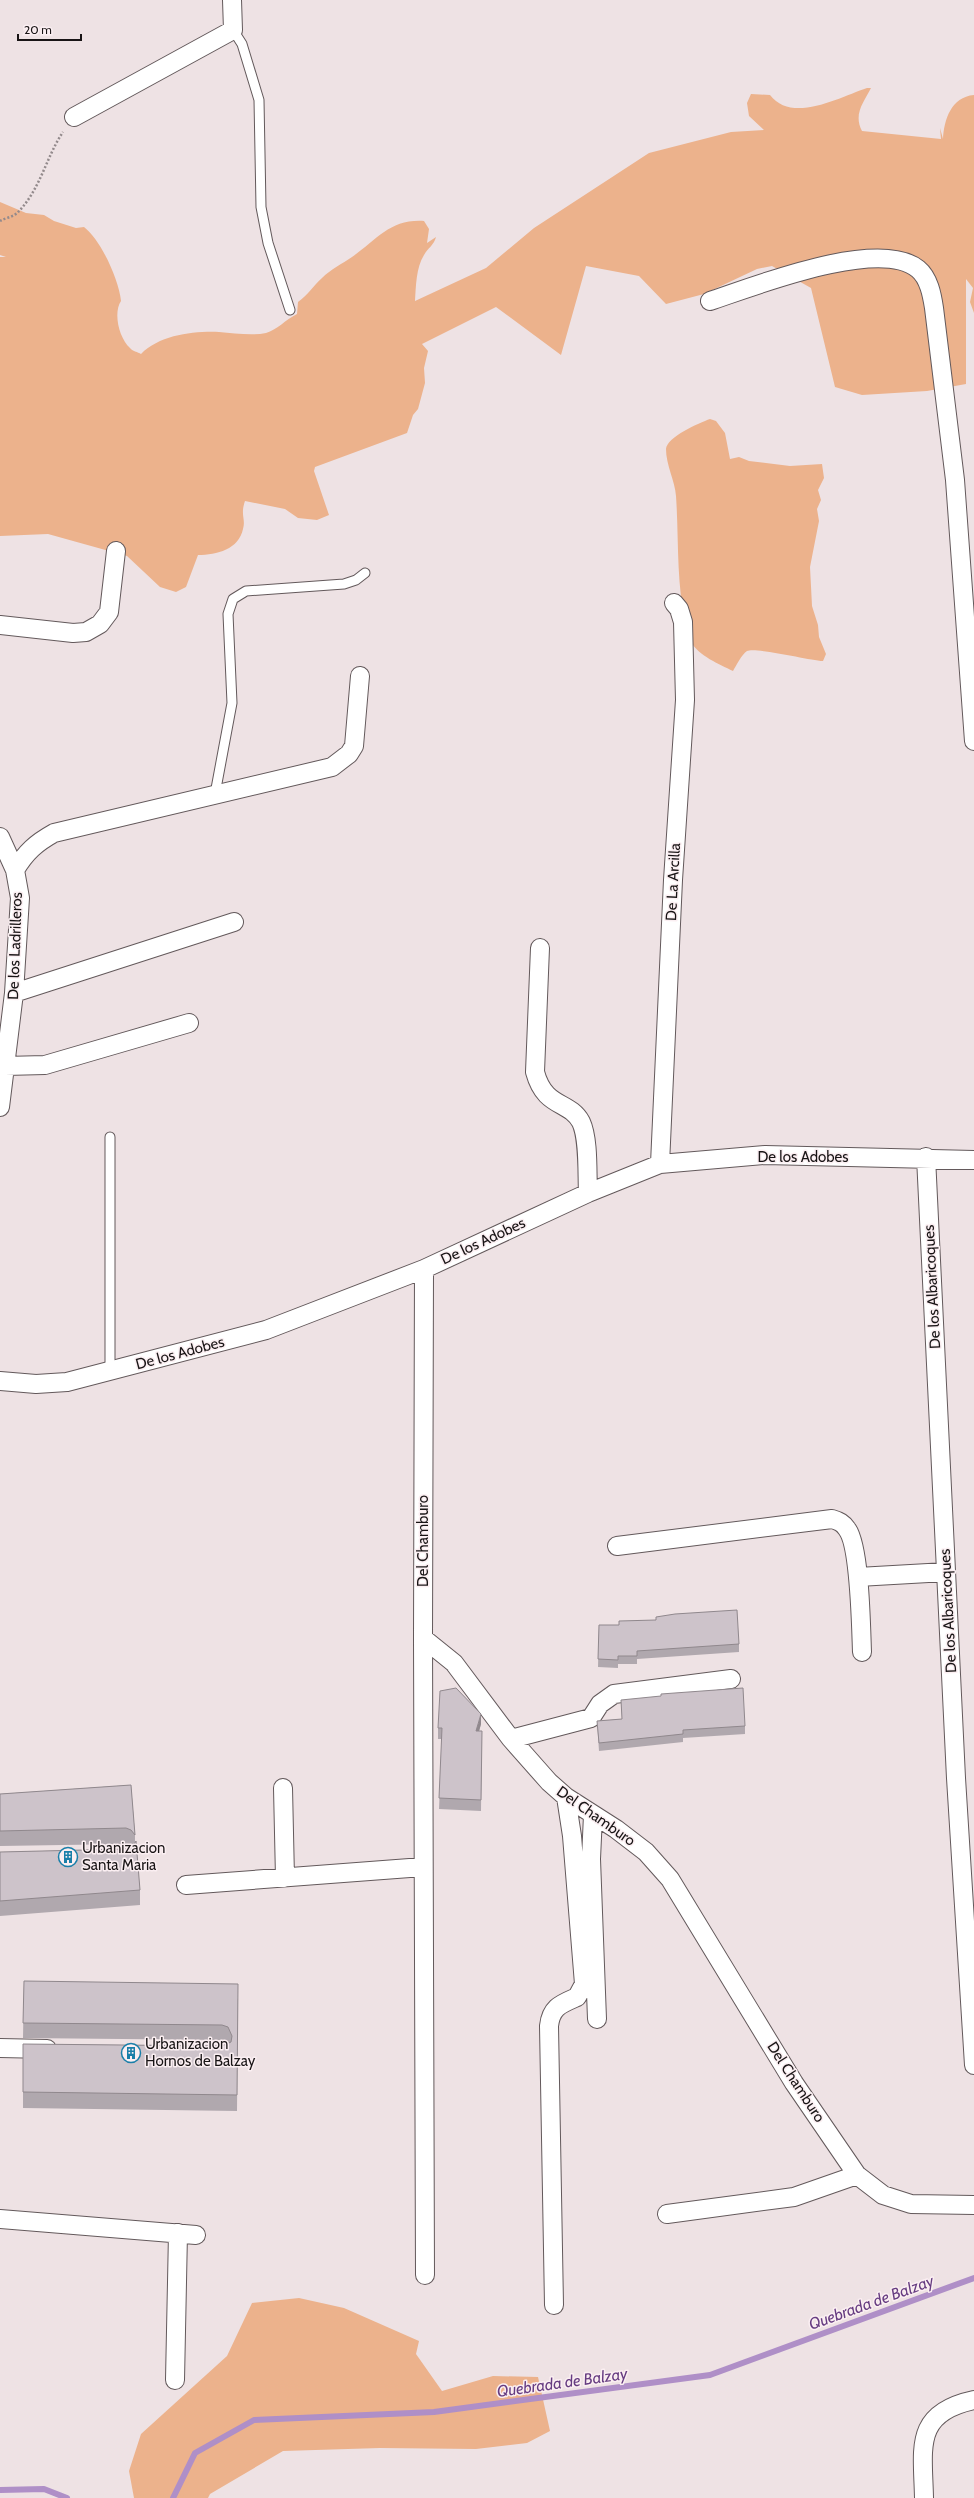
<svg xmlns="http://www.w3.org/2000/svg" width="974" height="2498" font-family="Cabin,sans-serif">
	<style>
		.green { fill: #ecb28c }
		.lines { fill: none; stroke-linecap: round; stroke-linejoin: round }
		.stream { stroke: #af8fc7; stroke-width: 6 }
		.service-casing { stroke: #63595b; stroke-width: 11 }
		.minor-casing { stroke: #63595b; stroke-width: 20 }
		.path { stroke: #938a8c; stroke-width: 2.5; stroke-dasharray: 2 2; stroke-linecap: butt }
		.service { stroke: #fff; stroke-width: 9 }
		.minor { stroke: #fff; stroke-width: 18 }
		.wall { fill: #b0a8ae }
		.shaded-wall { fill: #90888d }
		.building { fill: #cdc3ca; stroke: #90888d }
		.labels { text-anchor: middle; stroke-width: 3; stroke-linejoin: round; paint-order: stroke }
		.street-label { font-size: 15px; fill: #181415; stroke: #fbeff2 }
		.poi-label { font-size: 15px; fill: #181415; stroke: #fbeff2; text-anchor: start }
		.water-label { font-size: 16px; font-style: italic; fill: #663c81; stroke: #fbeff2 }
	</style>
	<rect width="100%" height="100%" fill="#eee2e4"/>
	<!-- green -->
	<path class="green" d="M867,88H871C864,102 853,114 862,131L941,139L940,128L943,139C944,120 951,97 974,95V313L970,302L973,288L966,279V384L927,391L862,395L835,387L811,288L772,266L757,269L704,294L666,304L639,276L586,266L561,355L496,307L422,344L428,351L424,368L425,383L418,409L413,415L407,433L315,467L314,471L329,515L317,520L298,518L285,509L245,501C240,515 246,519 243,529C239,549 217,555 198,555L186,587L176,592L160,587L127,556L48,534L0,536V257H6L0,255V202L26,213L44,215L54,221L76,228L84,227C101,240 119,280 121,301C113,313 119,338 130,348C132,351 138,352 141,354C160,335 193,331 219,332C234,333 251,336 266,333C277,330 285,320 297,314L298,302C309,294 313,286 322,278C331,269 342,264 352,257C378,239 390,219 424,221L429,229L427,243L436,237C434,245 428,248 424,255C416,268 416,286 415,301L486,268L534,228L649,153L731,132L764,130L749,116L747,103L751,94L770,95C792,124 840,97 867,88Z
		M710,419L716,421L725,433L730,459L739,457L749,461L790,466L822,464L824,478L818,490L821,500L817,509L819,521L810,567L812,606L818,625L819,637L826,654L823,661C808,660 756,647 747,651C742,654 736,666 733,671C719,664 699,656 691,642C688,638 688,630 686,625C676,583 679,539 676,496C675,481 666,465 666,449C667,437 699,423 710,419Z
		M299,2298L344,2308L419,2341L416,2354L442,2391L493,2376L538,2377L550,2431L527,2443L476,2449L380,2448L283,2451L210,2494L208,2498H134L129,2471L141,2434L227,2356L252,2303Z"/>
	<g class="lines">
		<!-- stream -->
		<path class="stream" d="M0,2490L44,2489L67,2498
			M173,2498L195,2453L254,2420L434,2412L710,2375L974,2278"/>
		<!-- service casing -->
		<g class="service-casing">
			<path id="service" d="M233,30L242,44L259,100L261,207L268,243L290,310
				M215,794L232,703L228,614L233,599L246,591L344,584L356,580L365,573
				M110,1372V1137"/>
		</g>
		<!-- minor casing -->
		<g class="minor-casing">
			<path id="minor" d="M74,117L233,30L232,0
				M710,301C755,286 879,237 918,269C929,278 932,295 934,308L955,480L974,741
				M0,625L73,633L86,632L100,624L109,612L116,551
				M0,837L15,870L20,898L14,993L0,1107
				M15,870C26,852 36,843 54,833L332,767L349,754L354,746L360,676
				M540,948L535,1072C545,1109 569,1100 581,1122C589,1139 587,1174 588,1193
				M14,993L234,922
				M5,1066L45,1065L189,1023
				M926,1157L956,1778L974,2065
				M660,1164L673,880L685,700L683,622L679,609L674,603
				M424,1269L423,1638L454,1663L511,1739L549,1782L566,1797L616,1829L646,1852L670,1879L794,2083L857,2175L883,2195L911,2204L974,2205
				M0,1381L36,1384L67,1382L266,1330L424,1269L588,1193L660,1164L765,1155L974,1160
				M617,1546L832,1519C839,1521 843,1523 847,1529C860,1546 861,1627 862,1652
				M858,1577L946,1572
				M423,1638L425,2275
				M511,1739L591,1718L600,1704L614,1694L731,1679
				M283,1788L285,1878
				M593,1815L591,1859L597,2019
				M186,1885L423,1867
				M0,2048L47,2049
				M667,2214L794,2197L857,2175
				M0,2219L196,2235
				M554,2305L549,2026C551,2007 561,2004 577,1997L584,1984L572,1836L566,1797
				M175,2380L178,2233
				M924,2498C923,2448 913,2413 974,2400"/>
		</g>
		<!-- path -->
		<path class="path" d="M0,221C5,218 13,217 17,213C40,191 46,157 63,132"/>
		<!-- service -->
		<use href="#service" class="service"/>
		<!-- minor -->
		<use href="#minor" class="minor"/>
	</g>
	<!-- wall -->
	<path class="wall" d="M599,1625L739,1644V1652L637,1659V1664H618V1668L598,1667Z
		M621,1700L745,1726V1734L683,1738V1742L599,1751L597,1721L622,1719Z
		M481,1724L479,1731H482L481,1811L439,1809L442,1739H438V1728Z
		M131,1785L135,1835V1842L140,1890V1905L0,1916V1852L126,1849L132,1848L133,1846L131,1845L126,1844L0,1846V1794Z
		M24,1981L238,1999L237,2111L23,2108V2044L222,2046L228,2043V2042L222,2040L23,2038Z"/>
	<!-- shaded-wall -->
	<path class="shaded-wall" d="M481,1714V1724L476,1742V1731Z"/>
	<!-- building -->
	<path class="building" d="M737,1610L739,1644L637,1651V1656H618V1660L598,1659L599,1625H619V1621L656,1620V1617L675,1614Z
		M456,1688L481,1714L476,1731H482L481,1800L439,1798L442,1728H438L440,1691Z
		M743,1688L745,1726L683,1730V1734L599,1743L597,1721L622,1719L621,1700L661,1696V1694Z
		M131,1785L135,1835L131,1830L126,1828L0,1831V1794Z
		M136,1841L140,1890L0,1901V1852L126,1849L132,1848Z
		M24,1981L238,1984L237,2095L23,2092V2044L222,2046L231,2042L232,2036L228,2027L222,2025L23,2023Z"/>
	<!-- icons -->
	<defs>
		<g id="building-ring" transform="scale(1)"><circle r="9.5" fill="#fbeff2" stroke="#197fa9" stroke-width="1.5"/><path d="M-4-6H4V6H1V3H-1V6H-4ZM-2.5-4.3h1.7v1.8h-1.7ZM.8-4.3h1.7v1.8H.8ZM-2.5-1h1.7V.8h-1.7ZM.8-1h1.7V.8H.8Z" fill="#197fa9"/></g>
	</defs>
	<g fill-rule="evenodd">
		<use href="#building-ring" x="68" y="1857"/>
		<use href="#building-ring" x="131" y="2053"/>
	</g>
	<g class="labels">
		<!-- street labels -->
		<g class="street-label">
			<text transform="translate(673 882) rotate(-87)" y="5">De La Arcilla</text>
			<text transform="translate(15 946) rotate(-88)" y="5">De los Ladrilleros</text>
			<text x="803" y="1162">De los Adobes</text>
			<text transform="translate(483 1241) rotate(-25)" y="5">De los Adobes</text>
			<text transform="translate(932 1287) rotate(-93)" y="5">De los Albaricoques</text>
			<text transform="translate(180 1353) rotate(-15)" y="5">De los Adobes</text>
			<text transform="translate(423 1541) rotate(-90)" y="5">Del Chamburo</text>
			<text transform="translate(948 1611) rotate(-93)" y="5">De los Albaricoques</text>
			<text transform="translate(596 1816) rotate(35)" y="5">Del Chamburo</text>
			<text transform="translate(796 2082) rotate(57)" y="5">Del Chamburo</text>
		</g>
		<!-- poi labels -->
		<g class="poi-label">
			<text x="82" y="1853">Urbanizacion<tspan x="82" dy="17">Santa Maria</tspan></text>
			<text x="145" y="2049">Urbanizacion<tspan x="145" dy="17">Hornos de Balzay</tspan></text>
		</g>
		<!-- water labels -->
		<g class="water-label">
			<text transform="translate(871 2302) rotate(-20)" y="6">Quebrada de Balzay</text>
			<text transform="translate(562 2382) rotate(-8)" y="6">Quebrada de Balzay</text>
		</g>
	</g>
	<!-- scale -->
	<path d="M18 34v6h63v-6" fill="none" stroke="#181415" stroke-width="2"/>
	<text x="24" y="34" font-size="12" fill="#181415" stroke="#fbeff2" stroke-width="3" paint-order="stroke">20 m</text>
</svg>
